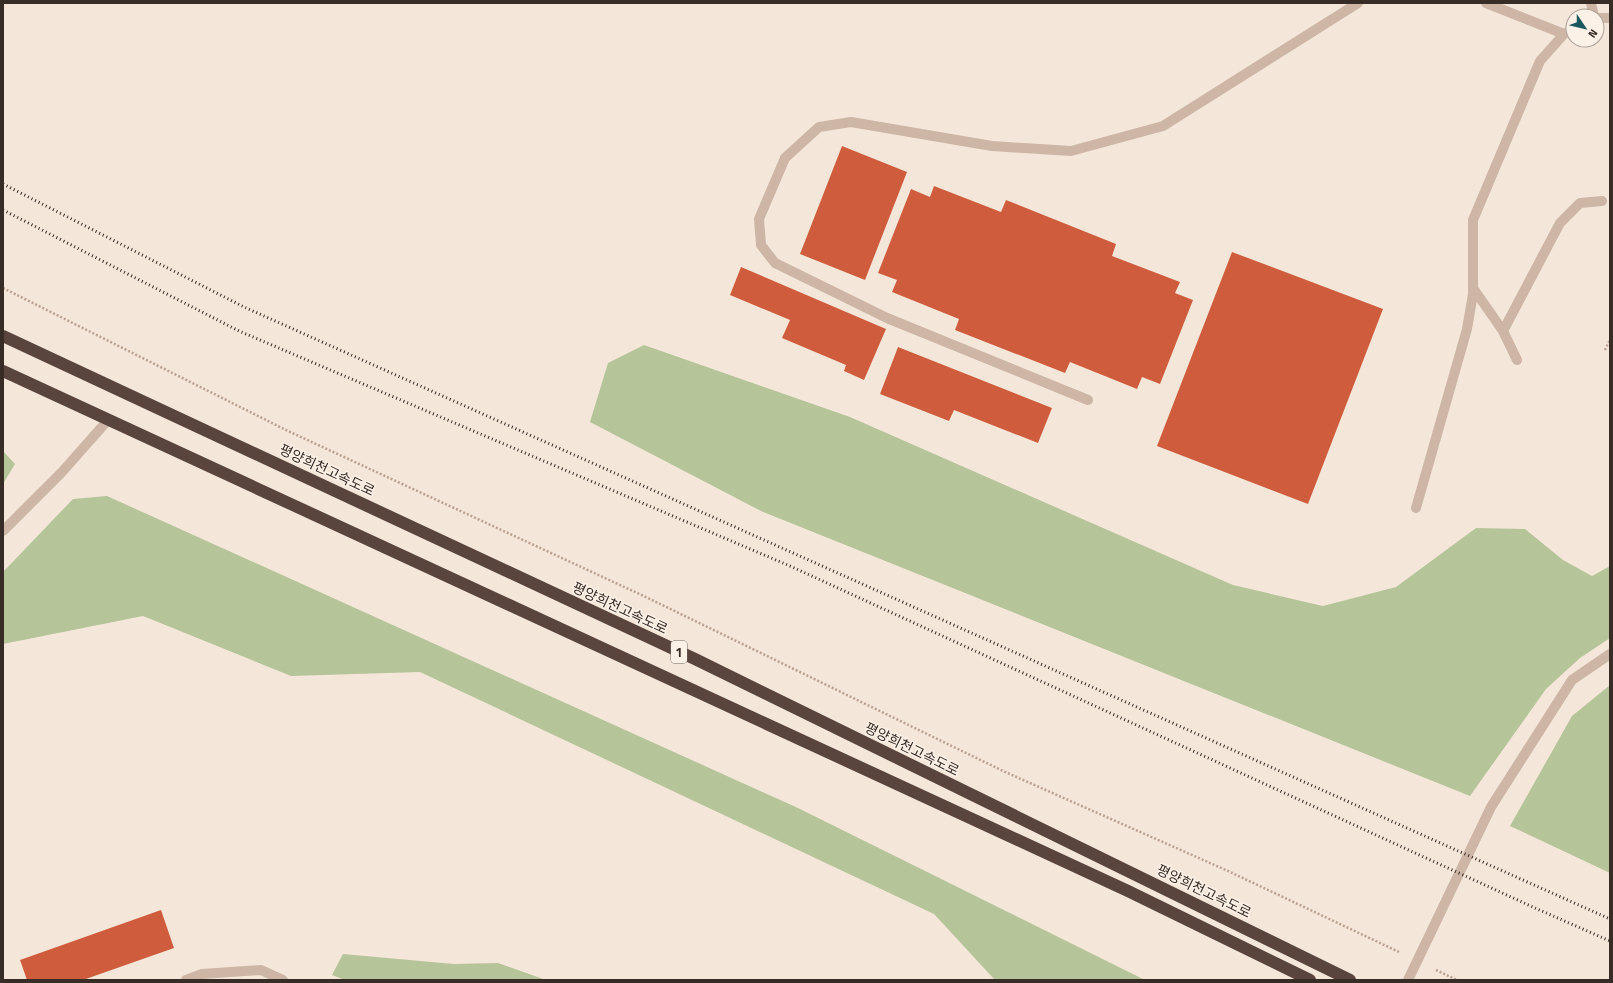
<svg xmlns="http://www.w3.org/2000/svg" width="1613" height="983" font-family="'Titillium Web','Noto Sans KR',sans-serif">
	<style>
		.green { fill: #b6c499 }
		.building { fill: #cf5d3d }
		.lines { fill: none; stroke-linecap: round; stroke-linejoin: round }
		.path { stroke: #b9a08f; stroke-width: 2.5; stroke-dasharray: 2 2; stroke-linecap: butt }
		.minor { stroke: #cdb6a5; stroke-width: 10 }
		.highway { stroke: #59453d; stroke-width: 12 }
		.rail { stroke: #382c27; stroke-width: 3; stroke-dasharray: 1 3; stroke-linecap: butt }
		.labels { text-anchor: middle; stroke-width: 3; stroke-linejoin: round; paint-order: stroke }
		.shield { fill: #fbf1e7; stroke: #726761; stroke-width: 1 }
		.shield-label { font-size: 13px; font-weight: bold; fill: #382c27 }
		.street-label { font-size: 14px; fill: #382c27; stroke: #fbf1e7 }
	</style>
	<rect width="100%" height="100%" fill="#f4e7da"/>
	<!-- green -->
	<path class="green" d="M644,345L850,417L1233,585L1323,606L1396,587L1476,528L1525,529L1563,560L1592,576L1610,566V638L1580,658L1546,689L1470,796L761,511L590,422L608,363Z
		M3,451L15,464L3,484Z
		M107,496L798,808L1145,980H995L934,914L420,672L291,676L143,616L3,644V572L73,499Z
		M1610,685V873L1510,826L1572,716Z
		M343,954L454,964L498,963L546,980H345L332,975Z"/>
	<!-- building -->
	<path class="building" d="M842,146L907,172L865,280L800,254Z
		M934,186L1001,212L1006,200L1116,244L1112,256L1180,282L1175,293L1193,300L1160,384L1142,377L1137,389L1070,362L1065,373L955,330L959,319L892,292L897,280L878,273L911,189L930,197Z
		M1232,252L1383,309L1308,504L1157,446Z
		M741,267L886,329L864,380L844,371L846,365L782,338L790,320L730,295Z
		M898,347L1052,408L1038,443L954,410L949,421L880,394Z
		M161,910L174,948L83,980H27L20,960Z"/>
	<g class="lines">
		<!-- path -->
		<path class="path" d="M3,288L288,431L648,598L1003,771L1228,871L1399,952
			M1605,350L1610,340
			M1436,970L1457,980"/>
		<!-- minor -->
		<path class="minor" d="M1486,3L1564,34
			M1591,3L1594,16
			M1597,18H1610
			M1473,288L1503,331
			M1517,360L1503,331L1560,223L1580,203L1602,201
			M1088,400L887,318L775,263L761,245L759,219L785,158L819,127L851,122L992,146L1071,151L1163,126L1358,3
			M1416,508L1467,329L1473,294V220L1540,61L1564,34L1573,29
			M3,531L62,472L108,420
			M186,980L202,974L261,970L283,980
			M1408,980L1491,807L1572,680L1610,654"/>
		<!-- highway -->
		<path class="highway" d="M3,336L695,659L1350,980
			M3,371L1128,891L1310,980"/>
		<!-- rail -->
		<path class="rail" d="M3,184L244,307L1610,919
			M3,210L239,331L790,566L1535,908L1610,941"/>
	</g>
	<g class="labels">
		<!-- shield labels -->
		<rect class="shield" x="671" y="641" width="16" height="22" rx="3"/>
		<g class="shield-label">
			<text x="679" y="657">1</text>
		</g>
		<!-- street labels -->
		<g class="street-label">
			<text transform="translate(327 470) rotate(25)" y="5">평양희천고속도로</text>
			<text transform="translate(620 608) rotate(25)" y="5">평양희천고속도로</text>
			<text transform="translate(912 749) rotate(26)" y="5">평양희천고속도로</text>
			<text transform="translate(1204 891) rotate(26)" y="5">평양희천고속도로</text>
		</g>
	</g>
	<!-- border -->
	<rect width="1613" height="983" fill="none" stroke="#382c27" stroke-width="8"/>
	<!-- north arrow -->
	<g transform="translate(1585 28) rotate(125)"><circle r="19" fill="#fbf1e7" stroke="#ada29a"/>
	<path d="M0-3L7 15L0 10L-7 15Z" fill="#19595d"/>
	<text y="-6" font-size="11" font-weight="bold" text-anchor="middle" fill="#382c27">N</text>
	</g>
</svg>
